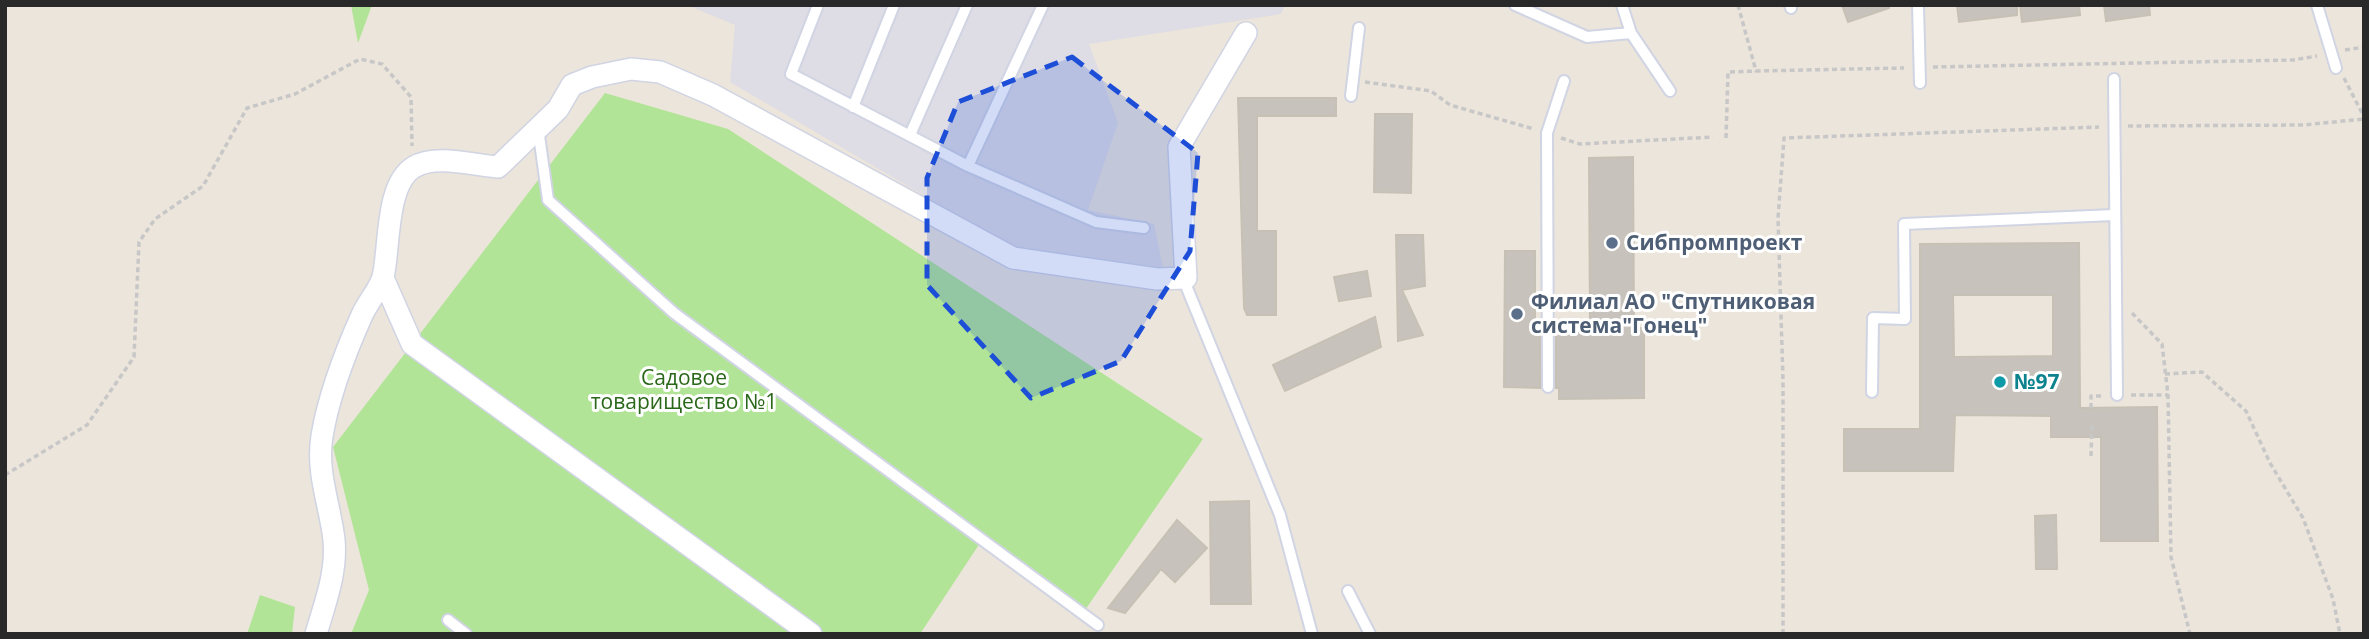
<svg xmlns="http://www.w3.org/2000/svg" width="2369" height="639" font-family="'Open Sans',sans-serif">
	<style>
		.industrial { fill: #dedce4 }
		.green { fill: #b1e496 }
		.building { fill: #c7c2bb; stroke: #c7c1b5; stroke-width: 2; fill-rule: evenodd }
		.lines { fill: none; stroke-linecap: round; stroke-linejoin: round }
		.lane-casing { stroke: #d0d4e3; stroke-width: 14 }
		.street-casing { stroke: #d0d4e3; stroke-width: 24 }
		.path { stroke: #c7c7c7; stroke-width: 3.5; stroke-dasharray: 5 3.5; stroke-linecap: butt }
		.lane { stroke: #fff; stroke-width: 10 }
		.street { stroke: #fff; stroke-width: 21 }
		.marked { fill: #1d4ed8; fill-opacity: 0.2; stroke: #1d4ed8; stroke-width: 5; stroke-dasharray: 14 9; stroke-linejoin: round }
		.service-dot { fill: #5c6f8a; stroke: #fff; stroke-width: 2.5 }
		.culture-dot { fill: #0f9aa8; stroke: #fff; stroke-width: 2.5 }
		.labels { text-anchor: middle; stroke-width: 6; stroke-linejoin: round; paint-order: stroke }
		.service-label { font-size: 21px; font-weight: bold; fill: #4e5e75; stroke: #fff; text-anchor: start }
		.park-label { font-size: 21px; fill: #296719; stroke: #fff }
		.culture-label { font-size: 21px; font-weight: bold; fill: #0d838f; stroke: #fff; text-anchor: start }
	</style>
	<rect width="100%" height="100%" fill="#ece5db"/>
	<!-- industrial -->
	<path class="industrial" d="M687,5H1285L1281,14L1089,44L1118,123L1088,210L1154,224L1164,273L1029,257L730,82L735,25Z"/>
	<!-- green -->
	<path class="green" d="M351,5H372L358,43Z
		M605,93L728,129L1203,439L1083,613L982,540L920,634H351L369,590L333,447Z
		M260,595L295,607L292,634H247Z"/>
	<!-- building -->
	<path class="building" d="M1842,5H1889V8L1848,22Z
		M1957,5H2017V15L1959,22Z
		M2020,5H2079L2080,15L2022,22Z
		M2104,5H2149L2150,15L2106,21Z
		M1238,98H1336V116H1257V231H1276V315H1247L1244,308Z
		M1375,114H1412L1411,193L1374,192Z
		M1633,157L1634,328H1644V398L1559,399V388H1556V329L1590,328L1589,158Z
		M1396,235H1423L1425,286L1402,290L1423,335L1398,341Z
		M2079,243L2080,408L2157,407L2158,541H2101V437H2051V416L1955,415L1953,471H1844V429H1920V244ZM1953,295H2053V356L1954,357Z
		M1505,251H1535V329H1540V388L1504,387Z
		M1367,271L1371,296L1339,301L1334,277Z
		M1375,317L1381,347L1285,391L1273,365Z
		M1249,501L1251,604H1211L1210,502Z
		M2056,515L2057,569H2036L2035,516Z
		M1177,520L1207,548L1175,582L1161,569L1125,613L1108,608Z"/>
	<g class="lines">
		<!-- lane casing -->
		<g class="lane-casing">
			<path id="lane" d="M818,5L791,74L968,166L1043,5
				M1515,5L1587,37L1631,33
				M1622,5L1631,33L1670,91
				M1790,5L1791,8
				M1918,5L1920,83
				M2317,5L2336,68
				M2114,79L2117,395
				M1351,96L1359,28
				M853,107L894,5
				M538,128L548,200L674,313L1098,625
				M910,135L967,5
				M968,166L1096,222L1144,228
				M1186,278L1187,288L1280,515L1312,634
				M1548,387L1547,133L1564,81
				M1872,392L1873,318L1905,319L1904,224L2114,215
				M1348,591L1370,634
				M448,620L466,634"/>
		</g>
		<!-- street casing -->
		<g class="street-casing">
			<path id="street" d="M383,278L412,344L811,634
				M316,634C325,603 337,573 334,540C330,504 316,473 322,436C329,394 345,353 362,315C368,302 379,290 383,277C390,249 385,184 414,167C435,154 473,165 498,167L558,109L572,85L592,77L631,69L660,72L713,95L1013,258L1157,279L1186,278L1179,147L1246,33"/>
		</g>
		<!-- path -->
		<path class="path" d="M1738,5L1756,71L1904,68
			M2345,50L2364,47
			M1933,67L2293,60L2317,56
			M2344,78L2364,117
			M1365,82L1431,91L1450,105L1534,129
			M2128,126L2303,125L2364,119
			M1561,138L1580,144L1713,137
			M1726,138L1728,72L1756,71
			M2132,313L2162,344L2168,395L2171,557L2190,634
			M2165,374L2202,372L2246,411L2270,463L2303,518L2333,599L2340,634
			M2131,395H2168
			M2091,408V396H2103
			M2091,456L2092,423
			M5,475L87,425L134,357L139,242L155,219L203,186L247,108L295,94L360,59L382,64L411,97L412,146
			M1783,634V380L1778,218L1784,138L2099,127"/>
		<!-- lane -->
		<use href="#lane" class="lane"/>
		<!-- street -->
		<use href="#street" class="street"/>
	</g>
	<!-- marked area -->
	<path class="marked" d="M1072,57L1198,153L1190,251L1121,361L1031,398L927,285V178L958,102Z"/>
	<!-- markers -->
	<g class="service-dot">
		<circle cx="1612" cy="243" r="7"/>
		<circle cx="1517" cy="314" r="7"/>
	</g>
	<circle class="culture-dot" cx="2000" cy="382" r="7"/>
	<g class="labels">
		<!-- service labels -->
		<g class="service-label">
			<text x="1626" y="250">Сибпромпроект</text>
			<text x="1531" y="309">Филиал АО "Спутниковая<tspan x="1531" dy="24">система"Гонец"</tspan></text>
		</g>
		<!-- park labels -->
		<g class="park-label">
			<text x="684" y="385">Садовое<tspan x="684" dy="24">товарищество №1</tspan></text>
		</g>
		<!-- culture labels -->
		<g class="culture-label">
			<text x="2014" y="389">№97</text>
		</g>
	</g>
	<!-- border -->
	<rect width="2369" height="639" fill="none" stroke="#292929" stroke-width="14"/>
</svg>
